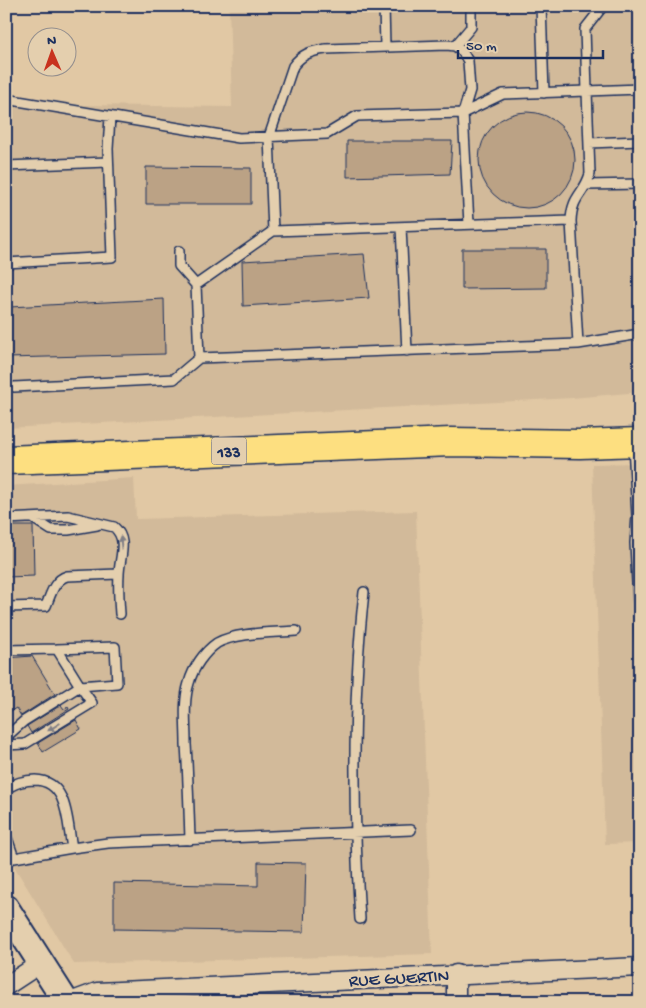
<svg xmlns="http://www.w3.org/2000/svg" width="646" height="1008" font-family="'Gochi Hand',sans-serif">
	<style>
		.built { fill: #d2ba9a }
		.building { fill: #bba285; stroke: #1b2f5e }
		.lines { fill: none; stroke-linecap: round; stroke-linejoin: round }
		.lane-casing { stroke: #1b2f5e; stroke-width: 12 }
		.street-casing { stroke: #1b2f5e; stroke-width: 21 }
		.secondary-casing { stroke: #1b2f5e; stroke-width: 29 }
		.primary-casing { stroke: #1b2f5e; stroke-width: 31 }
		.lane { stroke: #e4cfae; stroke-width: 9 }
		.street { stroke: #e4cfae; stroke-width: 18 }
		.secondary { stroke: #e4cfae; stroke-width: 25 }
		.primary { stroke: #fddf80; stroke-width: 28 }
		.oneway { fill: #807f86 }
		.labels { text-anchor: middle; stroke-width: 5; stroke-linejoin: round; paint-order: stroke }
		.shield { fill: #e4cfae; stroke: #575f76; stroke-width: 1 }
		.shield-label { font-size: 16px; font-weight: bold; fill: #1b2f5e }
		.street-label { font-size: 18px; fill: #1b2f5e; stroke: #e4cfae }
	</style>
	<rect width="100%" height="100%" fill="#e1c8a4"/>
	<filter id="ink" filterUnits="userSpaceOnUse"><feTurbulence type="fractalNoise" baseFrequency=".02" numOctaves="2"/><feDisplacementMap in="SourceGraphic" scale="10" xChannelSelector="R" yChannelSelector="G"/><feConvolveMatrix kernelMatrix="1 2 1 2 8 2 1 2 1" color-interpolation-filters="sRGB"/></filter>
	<g filter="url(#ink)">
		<!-- built -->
		<path class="built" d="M229,6H640V392L572,398L6,428V104L232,107Z
			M640,463V843L605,844L592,464Z
			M134,478L136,519L416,511L432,954L74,964L6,853V486Z"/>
		<!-- building -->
		<path class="building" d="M479 160a48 48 0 1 1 96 0a48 48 0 1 1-96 0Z
			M347,141H452L450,174L347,177Z
			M146,167L251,168V204H146Z
			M462,249H546V288L462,289Z
			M364,254L369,298L243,306L242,261Z
			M164,299L165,354L7,358L9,307Z
			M6,526H33L34,576L6,577Z
			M32,656L55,694L21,716L16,708L6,714V658Z
			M61,705L64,709L68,707L69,709L31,733L27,726Z
			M76,720L81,729L43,752L38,743Z
			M258,862L306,863L304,932L114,929V883L258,886Z"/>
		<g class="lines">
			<!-- lane casing -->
			<g class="lane-casing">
				<path id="lane" d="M384,6L385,47
					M541,6L544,93
					M603,6L585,29L587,91L640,89
					M455,46L471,27V6
					M6,99L239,138L327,134L357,116L463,113L503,94L587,91L590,174C584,195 572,195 571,221L578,344L199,358L196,285L273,231L269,137L293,66C302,54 311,51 326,49L447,45L455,46L462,51L468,61L470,90L463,113L469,224
					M589,143L640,141
					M6,166L108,162
					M587,185L640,184
					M401,227L407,351
					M273,231L571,221
					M179,251V266L196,285
					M6,263L112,257L108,149L110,117
					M578,344L640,334
					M14,387L174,379L199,358
					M633,445L637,516H640
					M637,516L635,543L640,644
					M6,519L68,516L114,527C129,540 119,558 119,575C118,588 119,601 120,614
					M34,519L51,530H68L97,525
					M6,607L46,606C51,594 54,580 67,576L118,574
					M57,649L115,647L117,683L80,686
					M6,650L57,649L80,686L24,721L6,737
					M6,745L25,744L92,703L80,686
					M6,790C13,783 26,780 35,780C69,781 67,823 72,848L14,858L6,860
					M6,835L14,858
					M190,840C189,808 188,776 186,744C186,725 183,702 189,683C193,668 204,652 217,643C237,632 274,633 296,631
					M72,848L108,843L411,830
					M360,919C353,810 352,700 364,592"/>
			</g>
			<!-- street casing -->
			<g class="street-casing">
				<path id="street" d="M456,974V1002
					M6,986L41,963
					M70,1002L97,992L640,967"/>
			</g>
			<!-- secondary casing -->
			<g class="secondary-casing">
				<path id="secondary" d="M6,908L66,1002"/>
			</g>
			<!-- primary casing -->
			<g class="primary-casing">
				<path id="primary" d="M6,460L451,442L580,444L640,442"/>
			</g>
			<!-- lane -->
			<use href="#lane" class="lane"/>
			<!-- street -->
			<use href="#street" class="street"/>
			<!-- secondary -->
			<use href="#secondary" class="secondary"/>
			<!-- primary -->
			<use href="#primary" class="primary"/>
		</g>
		<!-- one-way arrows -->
		<defs><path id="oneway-solid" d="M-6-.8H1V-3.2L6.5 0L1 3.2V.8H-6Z" transform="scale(1.25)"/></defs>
		<g class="oneway">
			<use href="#oneway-solid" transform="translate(121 543) rotate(-96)"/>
			<use href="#oneway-solid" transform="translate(54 727) rotate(148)"/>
		</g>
	</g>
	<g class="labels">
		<!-- shield labels -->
		<rect class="shield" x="211.5" y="437.5" width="35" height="27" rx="4"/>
		<g class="shield-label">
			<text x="229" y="457">133</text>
		</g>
		<!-- street labels -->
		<g class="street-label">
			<text transform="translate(399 977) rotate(-3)" y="6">RUE GUERTIN</text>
		</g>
	</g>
	<!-- margin -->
	<rect width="646" height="1008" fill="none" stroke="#e4cfae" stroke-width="25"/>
	<rect x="12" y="12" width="621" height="983" fill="none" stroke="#1b2f5e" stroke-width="2" filter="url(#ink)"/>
	<!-- north arrow -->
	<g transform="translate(52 52) rotate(358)"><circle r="24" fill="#e4cfae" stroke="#948f8e"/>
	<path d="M0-4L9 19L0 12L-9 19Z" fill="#c8321e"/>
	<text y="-8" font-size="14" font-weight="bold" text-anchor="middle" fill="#1b2f5e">N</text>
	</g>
	<!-- scale -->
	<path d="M458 50v8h145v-8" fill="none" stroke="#1b2f5e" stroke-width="2.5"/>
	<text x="466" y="50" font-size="15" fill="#1b2f5e" stroke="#e4cfae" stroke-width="4" paint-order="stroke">50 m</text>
</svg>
